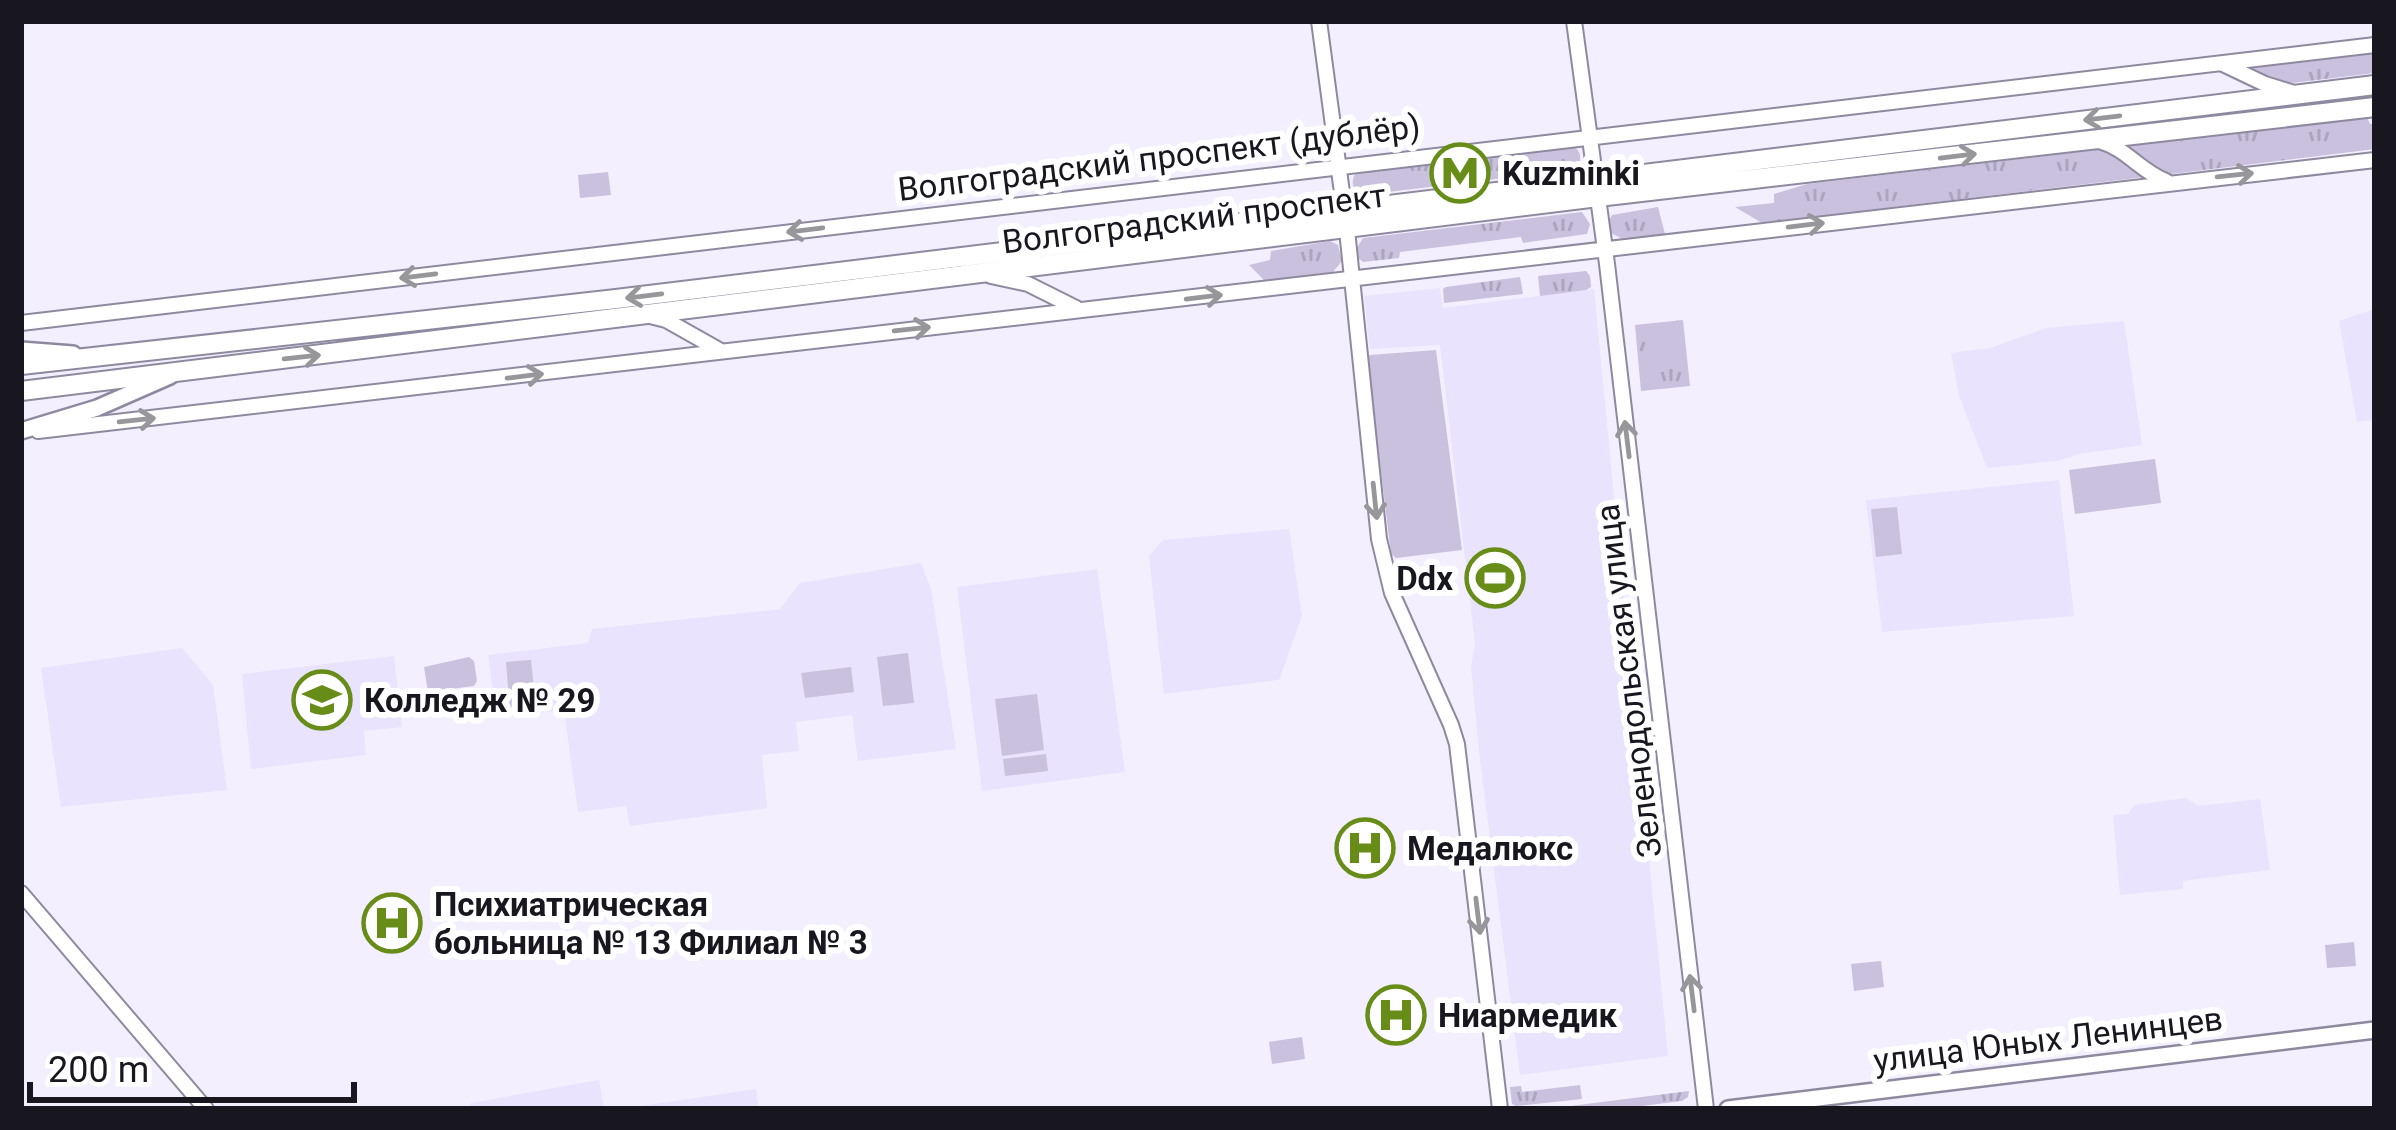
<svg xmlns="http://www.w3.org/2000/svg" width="2396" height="1130" font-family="Roboto,sans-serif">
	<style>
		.built { fill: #e9e3fd }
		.grass { fill: url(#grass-tufts) }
		.park { fill: #c9c1de }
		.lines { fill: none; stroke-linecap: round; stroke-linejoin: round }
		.tertiary-casing { stroke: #8f89a0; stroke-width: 18 }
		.secondary-casing { stroke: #8f89a0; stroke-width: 20 }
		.primary-casing { stroke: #8f89a0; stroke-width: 22 }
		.tertiary { stroke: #fff; stroke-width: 14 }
		.secondary { stroke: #fff; stroke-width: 15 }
		.primary { stroke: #fff; stroke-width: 18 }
		.oneway { stroke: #97969a }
		.labels { text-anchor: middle; stroke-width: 12; stroke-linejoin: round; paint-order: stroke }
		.street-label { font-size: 33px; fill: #18161f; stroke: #fff }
		.poi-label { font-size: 33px; font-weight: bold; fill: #18161f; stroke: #fff; text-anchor: start }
	</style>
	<defs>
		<pattern id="grass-tufts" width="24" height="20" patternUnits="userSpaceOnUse" patternTransform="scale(3)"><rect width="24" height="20" fill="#c9c1de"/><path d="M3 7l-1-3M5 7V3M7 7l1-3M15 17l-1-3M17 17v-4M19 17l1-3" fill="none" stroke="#aca5be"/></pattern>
	</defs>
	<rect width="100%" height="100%" fill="#f3efff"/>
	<!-- built -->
	<path class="built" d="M1440,288L1443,308L1594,289L1668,1056L1520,1075L1480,760L1471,667L1475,643L1440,345L1370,349L1364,296Z
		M2375,309V420L2357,422L2339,321Z
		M2124,321L2142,445L2080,454L2057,461L1987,468L1959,396L1951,353L1990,348L2046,328Z
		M2059,480L2074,616L1882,632L1866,500Z
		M1289,529L1302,616L1279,680L1164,694L1149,556L1163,540Z
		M921,563L931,589L956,749L858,761L852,715L796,722L799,751L762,755L767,808L630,826L626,806L578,812L564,710L497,718L488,655L588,643L592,629L780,609L800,583Z
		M1097,569L1125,772L982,791L957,587Z
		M182,648L213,685L227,790L61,807L41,668Z
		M394,656L402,727L364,731L366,755L251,769L242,674Z
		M2186,798L2198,806L2260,799L2270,870L2183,881V889L2120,895L2113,815L2128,814L2135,805Z
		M599,1080L604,1109H468L471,1103Z
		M756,1089L759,1109H628V1108Z"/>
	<!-- grass -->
	<path class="grass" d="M2375,47V73L2284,84L2243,63Z
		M2367,117L2370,124H2375V149L2163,175L2154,172L2124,145Z
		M1571,144C1583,152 1583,162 1573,170L1363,195C1350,190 1350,178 1359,169Z
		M2104,149L2113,151L2145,177L1762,223L1735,207L1774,203V194L1807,184Z
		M1658,207L1665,234L1621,238L1611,233L1609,221L1612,215Z
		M1582,212L1590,224L1587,234L1523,243L1521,237L1400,252L1399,258L1363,262L1357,257L1355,251L1363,238Z
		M1330,241L1338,245L1342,261L1333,272L1265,281L1249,265L1270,260L1271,251Z
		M1586,271L1590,276L1591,287L1586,290L1540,296L1538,276Z
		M1520,277L1523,294L1444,303L1443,289L1446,287Z
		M1683,320L1690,386L1641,391L1635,325Z
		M1580,1085L1582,1099L1516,1106L1512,1104L1510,1087L1521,1086L1522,1092Z
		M1689,1091L1688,1097L1682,1101L1618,1109H1547Z"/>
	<!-- park -->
	<path class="park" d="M608,172L611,195L580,198L578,175Z
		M1436,350L1462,550L1396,558L1391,554L1367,358L1370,355Z
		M2155,459L2161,503L2075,514L2069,470Z
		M1897,507L1902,554L1876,557L1871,509Z
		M908,653L914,703L883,706L877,657Z
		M469,657L474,661L477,681L474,686L428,692L424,667Z
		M531,660L536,709L510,711L506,662Z
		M851,667L854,692L805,698L801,673Z
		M1037,694L1044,750L1002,756L995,699Z
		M1046,754L1048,771L1005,776L1003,759Z
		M2354,942L2356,966L2327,968L2325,945Z
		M1881,961L1884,987L1854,991L1851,964Z
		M1302,1037L1305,1059L1272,1064L1269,1042Z"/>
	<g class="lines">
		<!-- tertiary casing -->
		<g class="tertiary-casing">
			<path id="tertiary" d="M1319,21L1347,230L1379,539L1392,593L1451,725L1457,744L1500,1109
				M1574,21L1607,264L1706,1109
				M2223,64L2265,84L2291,92
				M2099,141C2126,148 2141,172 2166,181
				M991,276L1028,284L1076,308
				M650,316L666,320L721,351
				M21,323L2375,45
				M38,431L2375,160
				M21,893L206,1109"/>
		</g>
		<!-- secondary casing -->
		<g class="secondary-casing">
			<path id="secondary" d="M21,350L73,354
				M21,431L97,408L170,376
				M1728,1109L2375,1030"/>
		</g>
		<!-- primary casing -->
		<g class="primary-casing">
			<path id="primary" d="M21,365L616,299L2375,85
				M21,391L1598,197L2375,107"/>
		</g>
		<!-- tertiary -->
		<use href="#tertiary" class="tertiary"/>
		<!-- secondary -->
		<use href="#secondary" class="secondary"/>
		<!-- primary -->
		<use href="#primary" class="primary"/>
	</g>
	<!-- one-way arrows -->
	<defs><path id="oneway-shaft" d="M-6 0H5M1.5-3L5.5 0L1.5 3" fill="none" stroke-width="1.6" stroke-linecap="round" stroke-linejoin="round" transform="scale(3)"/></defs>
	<g class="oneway">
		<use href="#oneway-shaft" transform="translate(2102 118) rotate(173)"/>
		<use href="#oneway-shaft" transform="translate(1958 156) rotate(-7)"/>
		<use href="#oneway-shaft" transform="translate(2235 175) rotate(-6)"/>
		<use href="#oneway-shaft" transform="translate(1806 225) rotate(-7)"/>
		<use href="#oneway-shaft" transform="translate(805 230) rotate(173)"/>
		<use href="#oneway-shaft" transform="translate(418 276) rotate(173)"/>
		<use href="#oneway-shaft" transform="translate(644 296) rotate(173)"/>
		<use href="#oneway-shaft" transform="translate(1204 297) rotate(-7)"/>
		<use href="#oneway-shaft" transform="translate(912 329) rotate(-6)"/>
		<use href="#oneway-shaft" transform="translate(302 357) rotate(-6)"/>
		<use href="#oneway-shaft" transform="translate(525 376) rotate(-7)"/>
		<use href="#oneway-shaft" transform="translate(137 420) rotate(-6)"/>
		<use href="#oneway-shaft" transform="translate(1627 439) rotate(-97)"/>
		<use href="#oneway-shaft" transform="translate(1375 501) rotate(84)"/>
		<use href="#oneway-shaft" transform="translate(1478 916) rotate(83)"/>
		<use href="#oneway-shaft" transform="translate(1692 993) rotate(-97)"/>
	</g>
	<!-- icons -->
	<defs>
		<g id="metro-ring" transform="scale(3)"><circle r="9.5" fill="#fff" stroke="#678d18" stroke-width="1.5"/><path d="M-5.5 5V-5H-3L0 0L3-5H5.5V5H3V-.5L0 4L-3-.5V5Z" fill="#678d18"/></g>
		<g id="stadium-ring" transform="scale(3)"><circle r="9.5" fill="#fff" stroke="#678d18" stroke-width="1.5"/><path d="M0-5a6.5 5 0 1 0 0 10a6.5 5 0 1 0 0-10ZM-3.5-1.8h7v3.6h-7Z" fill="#678d18"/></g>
		<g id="university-ring" transform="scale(3)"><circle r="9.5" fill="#fff" stroke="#678d18" stroke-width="1.5"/><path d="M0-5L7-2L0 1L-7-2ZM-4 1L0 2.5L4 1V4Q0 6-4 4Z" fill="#678d18"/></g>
		<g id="hospital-ring" transform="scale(3)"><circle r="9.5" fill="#fff" stroke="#678d18" stroke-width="1.5"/><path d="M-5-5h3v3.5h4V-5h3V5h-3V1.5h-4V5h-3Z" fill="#678d18"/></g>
	</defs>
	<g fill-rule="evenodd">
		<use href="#metro-ring" x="1460" y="173"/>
		<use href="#stadium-ring" x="1495" y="578"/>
		<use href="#university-ring" x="322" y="700"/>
		<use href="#hospital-ring" x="1365" y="848"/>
		<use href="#hospital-ring" x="392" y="923"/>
		<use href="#hospital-ring" x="1396" y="1015"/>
	</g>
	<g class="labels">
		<!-- street labels -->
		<g class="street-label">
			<text transform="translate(1159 157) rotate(-7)" y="12">Волгоградский проспект (дублёр)</text>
			<text transform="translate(1194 218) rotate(-7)" y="12">Волгоградский проспект</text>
			<text transform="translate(1628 681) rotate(-97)" y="12">Зеленодольская улица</text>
			<text transform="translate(2048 1039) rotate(-7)" y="12">улица Юных Ленинцев</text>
		</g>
		<!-- poi labels -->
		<g class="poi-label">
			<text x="1502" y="185">Kuzminki</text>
			<text x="1453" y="590" text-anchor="end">Ddx</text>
			<text x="364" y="712">Колледж № 29</text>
			<text x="1407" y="860">Медалюкс</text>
			<text x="434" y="916">Психиатрическая<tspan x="434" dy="38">больница № 13 Филиал № 3</tspan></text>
			<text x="1438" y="1027">Ниармедик</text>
		</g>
	</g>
	<!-- border -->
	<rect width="2396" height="1130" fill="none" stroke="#18161f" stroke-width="48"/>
	<!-- scale -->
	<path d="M30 1082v18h324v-18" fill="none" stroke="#18161f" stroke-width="6"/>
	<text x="48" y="1082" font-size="36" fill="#18161f" stroke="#ffffff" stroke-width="9" paint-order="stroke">200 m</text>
</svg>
